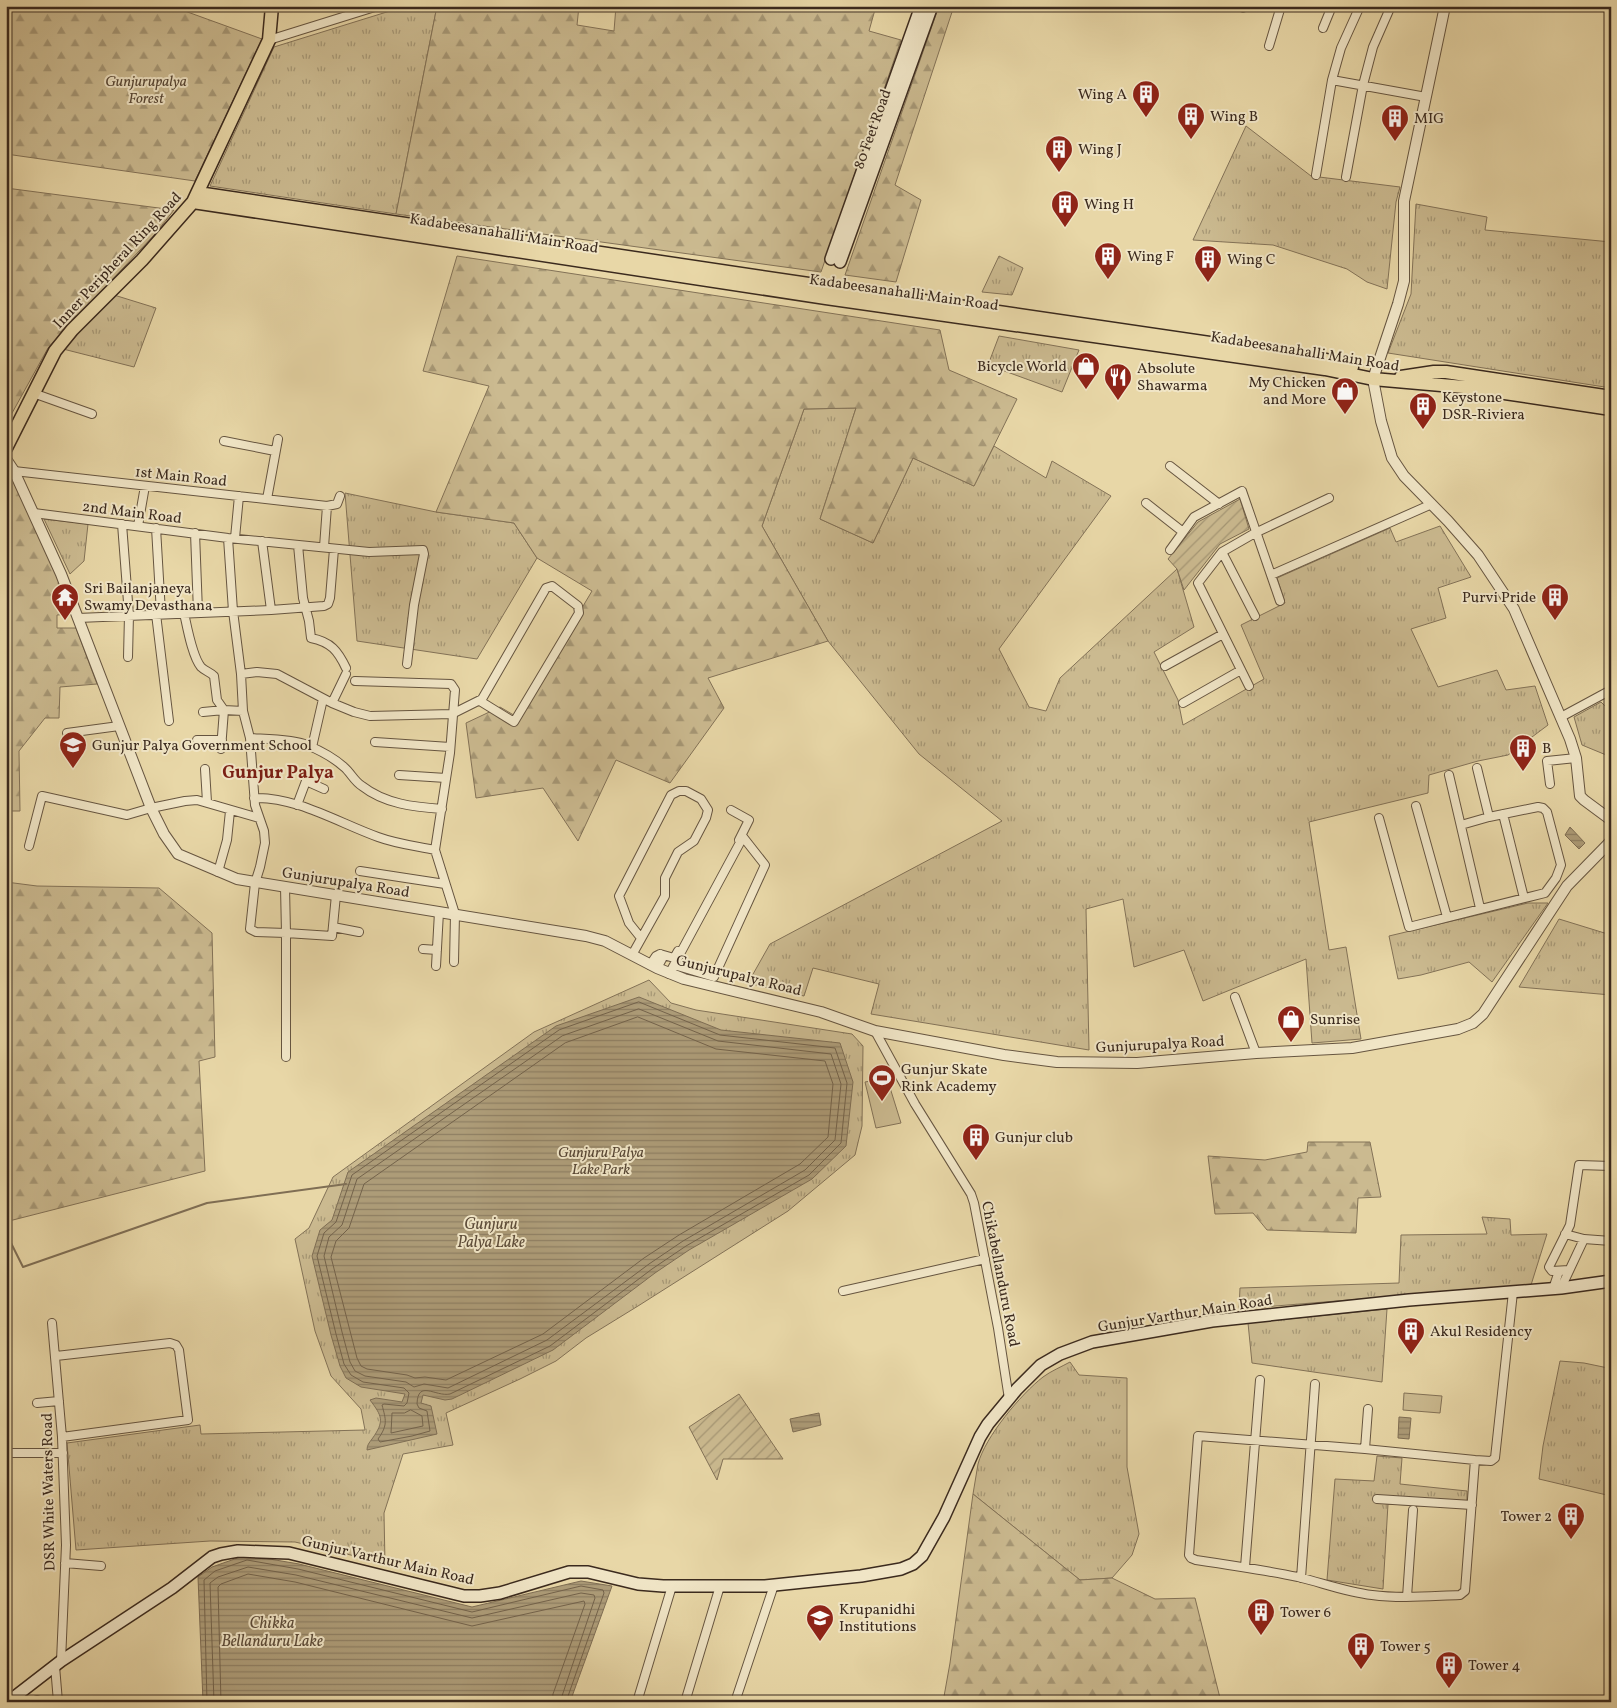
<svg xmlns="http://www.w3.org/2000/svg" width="1617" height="1708" font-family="Vollkorn,serif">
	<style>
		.grass { fill: url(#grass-tufts); stroke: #837257 }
		.forest { fill: url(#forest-firs); stroke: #837257 }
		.garden { fill: url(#garden-furrows); stroke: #837257 }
		.pitch { fill: #cbba90; stroke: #837257 }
		.water { fill: url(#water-rules); stroke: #7f6e54 }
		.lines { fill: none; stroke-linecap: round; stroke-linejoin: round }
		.shore { stroke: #74634b; stroke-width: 1 }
		.stream { stroke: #7f6e54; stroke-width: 2 }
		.minor-casing { stroke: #665540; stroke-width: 10 }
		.tertiary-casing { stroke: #665540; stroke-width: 12 }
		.secondary-casing { stroke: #3b2a1e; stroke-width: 14 }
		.primary-casing { stroke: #3b2a1e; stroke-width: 15 }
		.minor { stroke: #f0e5c6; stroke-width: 8 }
		.tertiary { stroke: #f0e5c6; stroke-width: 10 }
		.secondary { stroke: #f0e5c6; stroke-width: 11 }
		.primary { stroke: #e8d7a7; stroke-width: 12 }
		.labels { text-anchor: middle; stroke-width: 4; stroke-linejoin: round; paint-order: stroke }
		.park-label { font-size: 15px; font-style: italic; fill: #584735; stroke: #f0e5c6 }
		.poi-label { font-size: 15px; fill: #3b2a1e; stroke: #f0e5c6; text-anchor: start }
		.street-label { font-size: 15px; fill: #3b2a1e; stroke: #f0e5c6 }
		.water-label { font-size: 16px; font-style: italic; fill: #5d4c39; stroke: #f0e5c6 }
		.quarter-label { font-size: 18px; font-weight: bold; fill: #7a1f14; stroke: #f0e5c6 }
	</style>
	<defs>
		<pattern id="grass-tufts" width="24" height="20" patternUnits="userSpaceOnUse" patternTransform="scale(1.25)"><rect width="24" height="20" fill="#cbba90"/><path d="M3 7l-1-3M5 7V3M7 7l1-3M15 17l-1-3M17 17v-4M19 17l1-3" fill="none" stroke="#a69775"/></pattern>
		<pattern id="forest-firs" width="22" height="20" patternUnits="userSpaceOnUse" patternTransform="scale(1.25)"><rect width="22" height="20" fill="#cbba90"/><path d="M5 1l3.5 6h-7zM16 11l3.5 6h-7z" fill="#a69775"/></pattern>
		<pattern id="garden-furrows" width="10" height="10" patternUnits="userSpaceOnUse" patternTransform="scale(1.25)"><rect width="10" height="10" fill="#cbba90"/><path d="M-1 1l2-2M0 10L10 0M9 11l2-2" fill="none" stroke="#a69775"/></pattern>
		<pattern id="water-rules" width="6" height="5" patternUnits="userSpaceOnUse" patternTransform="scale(1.25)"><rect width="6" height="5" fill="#ad9c78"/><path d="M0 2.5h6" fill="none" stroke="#8e7f62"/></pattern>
	</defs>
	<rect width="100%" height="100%" fill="#e8d7a7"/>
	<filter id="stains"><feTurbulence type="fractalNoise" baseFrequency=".004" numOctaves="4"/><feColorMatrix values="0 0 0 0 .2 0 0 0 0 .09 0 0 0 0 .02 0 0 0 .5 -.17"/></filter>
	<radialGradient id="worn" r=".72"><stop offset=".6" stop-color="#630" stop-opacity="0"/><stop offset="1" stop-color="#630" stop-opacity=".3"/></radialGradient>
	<!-- grass -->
	<path class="grass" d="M406,6H437L396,214L210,186L274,47Z
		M1246,126L1311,176L1400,187L1396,202L1387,289L1367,282L1347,269L1273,245L1193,240Z
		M1416,204L1487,217L1485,230L1611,242V388L1388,353L1411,294Z
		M999,256L1023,268L1012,295L982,292Z
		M114,295L156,308L134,367L63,349L76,332Z
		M999,336L1079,350L1062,392L988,365Z
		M856,408L820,519L873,543L913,458L974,486L994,446L1046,478L1052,461L1111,496L999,649L1029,707L1046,711L1060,678L1177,569L1194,627L1154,652L1178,700L1183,725L1264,679L1241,625L1285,603L1277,578L1390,528L1396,542L1440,526L1471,577L1438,588L1446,618L1411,629L1438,687L1497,670L1506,690L1535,686L1548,725L1508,755L1478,761L1429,775L1428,793L1309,822L1329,950L1346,947L1361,1039L1312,1043L1306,959L1203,1001L1184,950L1134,967L1123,899L1086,909L1089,1050L871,1014L879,984L813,968L804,996L748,983L770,944L1002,821L919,754L828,641L762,526L804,409Z
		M345,493L436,512L514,523L537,558L477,659L357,641Z
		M44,519L88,524L84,561L70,574Z
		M1601,702L1611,712V757L1582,745L1574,717Z
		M1528,903H1548L1492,982L1469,962L1421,975L1398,979L1389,936Z
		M1559,919L1611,935V995L1519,987Z
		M649,980L671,1003L696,1010L852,1034L863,1046L862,1126L855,1155L788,1211L638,1306L586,1338L556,1361L520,1379L446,1413L453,1445L403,1454L384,1513L385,1563L295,1542L210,1541L76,1550L67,1443L200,1425L201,1434L365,1430L361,1409L331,1376L315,1331L295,1239L309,1228L333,1177L534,1032Z
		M1482,1217L1510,1219L1511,1235L1547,1234L1531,1285L1239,1309L1240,1288L1399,1283L1401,1235L1487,1234Z
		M1387,1309L1382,1382L1252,1363L1248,1323Z
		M1611,1359V1496L1539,1479L1543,1446L1560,1361L1584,1363L1608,1368Z
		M1070,1362L1079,1375L1127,1378V1467L1139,1534L1132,1555L1112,1578L1080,1580L973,1494C975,1484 976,1474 978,1464C985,1437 1021,1394 1043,1377C1051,1371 1061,1367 1070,1362Z
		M1377,1456L1402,1458L1400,1484L1467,1491V1508L1388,1504L1383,1589L1327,1580L1335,1479L1374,1481Z"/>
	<!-- forest -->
	<path class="forest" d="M6,6H171L262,39L195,181L6,154Z
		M437,6H579L577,25L614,31L616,6H876L869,31L901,40L821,272L396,214Z
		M939,6H954L895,185L921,200L896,282L845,275Z
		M6,188L174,210L155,234L48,348L6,424Z
		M457,256L940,330L949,370L1017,399L974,486L913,458L873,543L820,519L856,408L804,409L762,526L828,641L708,678L724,708L670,783L616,760L578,841L543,788L476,798L466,723L500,707L517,717L592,591L537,558L514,523L436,512L489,386L423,371Z
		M6,466L15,480L59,581L71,614L57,615V628H76L97,684L60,687L59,718H45L19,751L20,811H6Z
		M6,882L37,886L159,888L212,933L215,1057L199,1061L205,1171L9,1221L6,1165Z
		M1308,1142H1370L1381,1197L1358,1198L1356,1233L1267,1230L1253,1213L1215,1214L1208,1156L1265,1160L1307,1152Z
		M973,1494L1080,1580L1112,1578L1155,1599L1195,1598L1221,1702H943L950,1663Z"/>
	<!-- garden -->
	<path class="garden" d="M1240,499L1249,529L1220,544L1184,590L1177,569L1168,559L1198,522Z
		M739,1394L783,1459H723L717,1480L689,1427Z"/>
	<!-- pitch -->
	<path class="pitch" d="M887,1078L901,1123L876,1128L865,1082Z
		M1404,1393L1442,1396L1440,1413L1403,1410Z"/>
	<!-- water -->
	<path class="water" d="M1570,827L1585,843L1579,849L1565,835Z
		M639,997L721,1030L840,1043L853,1082L846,1146L812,1179L689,1250L655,1273L553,1350L452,1399L445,1400L423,1395L421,1403L431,1406L437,1434L367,1450C367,1445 369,1443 372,1439C385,1421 382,1416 370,1400L376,1398L402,1402L405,1394L361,1387L346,1378L340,1366L331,1335L312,1256L320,1230L332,1220L348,1172L556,1026Z
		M819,1413L821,1425L793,1432L790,1419Z
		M1399,1417L1411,1418L1409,1439L1398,1438Z
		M246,1555L299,1564L472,1607L581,1581L612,1586L570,1702H203L198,1577L212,1567Z"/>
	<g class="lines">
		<!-- shore -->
		<path class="shore" d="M639,1002L720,1035L835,1048L847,1083L841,1143L809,1175L686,1246L652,1269L550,1346L450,1394C435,1397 418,1379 417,1404L419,1408L427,1411L430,1431L412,1436L380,1442L378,1439C388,1425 386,1420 382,1405L384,1404L404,1406L407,1403L409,1393L404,1388L363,1382L351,1375L344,1364L336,1334L317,1256L324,1233L336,1222L352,1175L559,1030Z
			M639,1009L718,1041L831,1054L841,1084L835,1140L805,1170L683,1241L649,1264L547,1340L448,1388L424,1384L414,1387L406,1382L365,1376L355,1371L350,1362L342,1332L324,1256L329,1237L342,1225L357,1179L562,1036Z
			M638,1017L716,1049L825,1061L833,1084L828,1137L800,1164L679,1235L644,1258L543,1334L446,1380L425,1377L415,1378L407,1375L367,1369L361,1366L357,1358L331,1257L336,1241L349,1228L364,1184L565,1043Z
			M411,1410L422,1416L423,1426L391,1433L392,1413H404Z
			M207,1702L204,1580L215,1571L247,1560L298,1569L472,1612L581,1586L603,1590L604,1593L566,1702
			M214,1702L210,1583L218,1577L248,1567L296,1575L472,1618L581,1593L594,1595L595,1598L560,1702
			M221,1702L218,1587L221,1584L248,1574L295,1582L472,1626L584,1601L585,1604L553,1694L552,1702"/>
		<!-- stream -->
		<path class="stream" d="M6,1233L23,1267L207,1203L346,1184"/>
		<!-- minor casing -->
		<g class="minor-casing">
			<path id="minor" d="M1243,8V6
				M1323,28L1332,6
				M269,40L378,6
				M1269,46L1281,6
				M1332,80L1426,97
				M1316,175L1332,80L1341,48L1360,6
				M1346,177L1363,85L1373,47L1391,6
				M33,393L92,414
				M224,441L275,451
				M1170,466L1219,504
				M14,471L327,506L337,504L340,496
				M267,499L278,439
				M1146,503L1183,532
				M34,513L228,538L369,552L423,550L424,554L414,605L407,664
				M122,524L129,615L128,657
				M138,526L145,486
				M156,528L161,613
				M195,533L198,612
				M228,538L233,611L241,674L243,711L250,738L255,805L264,831L265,843L260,867L255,883L250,929L256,932L286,933V1057
				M235,538L239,496
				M262,541L271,610
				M298,545L303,598L309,621L311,638C331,642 338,651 346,668
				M324,547L327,506
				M1170,550L1194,517L1242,491L1280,601
				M1222,552L1255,616
				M1271,575L1432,504
				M184,613C187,626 192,656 201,667C205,671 210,672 214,676L217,700L224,710
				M156,614L169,721
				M78,618L271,610L324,606L328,604L330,598L334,549
				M1165,666L1223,634
				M241,674L257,672L277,674L332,703L354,712L370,716L452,714L482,699L546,588L552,586L578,606L579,613L514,722L480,701
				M355,681L451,684L455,690L450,753L435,850L455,914L454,962
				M1249,686L1198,583L1222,552L1255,533L1329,498
				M332,703L346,674
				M1183,703L1241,670
				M203,712L224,710
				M1561,717L1611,690
				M67,733L119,726
				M250,738C265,739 294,739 307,745C319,750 334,758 344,767C351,773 354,781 362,786C385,804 414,807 442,809
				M197,740H222
				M375,742L450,747
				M312,747L323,699
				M221,749L224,710L243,711
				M1477,768L1489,817
				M205,769L207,802
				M399,775L446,778
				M1449,775L1480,908
				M1550,784L1547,761L1576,758
				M254,798C295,796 341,824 378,837C397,844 416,846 435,850
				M297,805L306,781L324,789
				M1416,806L1447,917
				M731,810L749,820L739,840
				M1503,814L1524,898
				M1379,818L1409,927L1545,893L1556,878L1561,865L1547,812L1543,808L1538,807L1489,817L1461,825
				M29,846L42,796L127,815L151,808L185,801L197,800L259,818
				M360,871L445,884
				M218,872L227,840L230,811
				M285,887L286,933L332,936L336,895
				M333,927L359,932
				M423,949L437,950
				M660,954L674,958L678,951
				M632,955L665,896V878L678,852L694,841L706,818L708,810L701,799L686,791H679L671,795L619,896L629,923L641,938
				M650,965L656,956L660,954L662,959L657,968
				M436,966L439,912
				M669,974L674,965L714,977L765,865L743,837L674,965
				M1235,997L1256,1053
				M875,1031L915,1104L971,1194L974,1203L998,1328L1009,1399
				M1565,1234L1584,1239
				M1569,1270L1552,1271L1549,1267L1570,1225L1579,1165L1611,1166
				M1561,1288L1584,1239L1611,1241
				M1553,1289L1559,1271
				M843,1291L985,1259
				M52,1323L62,1437L66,1545L61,1661
				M56,1356L170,1343L176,1345L179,1350L188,1420L62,1437
				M37,1403L59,1401
				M1365,1449L1368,1409
				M6,1453H63
				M1475,1460L1465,1591L1460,1595C1431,1596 1401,1599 1372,1595C1346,1592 1323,1583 1298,1577C1264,1570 1230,1565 1196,1560L1191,1558L1189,1555L1198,1436L1365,1449L1475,1460L1491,1461L1495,1458L1513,1292
				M1377,1499L1472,1505
				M65,1563L101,1566
				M1245,1567L1260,1380
				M1301,1578L1315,1384
				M1407,1597L1413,1510
				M55,1666L58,1702
				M33,1702L37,1700L43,1702
				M637,1702L672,1586
				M685,1702L720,1586
				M735,1702L774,1585"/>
		</g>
		<!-- tertiary casing -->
		<g class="tertiary-casing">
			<path id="tertiary" d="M1445,6L1404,201V281L1398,304L1373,379L1381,421L1392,458L1404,476L1448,521L1478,555L1514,609L1570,739L1576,758L1580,796L1584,800L1611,820
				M6,459L14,471L61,574L151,808L164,834L178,854L237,879L586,936L605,941L657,968L684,979L821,1012L875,1031L1004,1055L1057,1062L1137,1063L1256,1053L1352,1048L1458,1029L1473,1023L1483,1014L1567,886L1611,841"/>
		</g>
		<!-- secondary casing -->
		<g class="secondary-casing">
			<path id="secondary" d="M831,259L921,6
				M840,262L932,6
				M8,1702L61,1661L172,1588L212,1557L221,1554L238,1551L289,1553L464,1596H480L500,1593L569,1572H588L638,1584L663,1586H765L861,1576L901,1569L913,1564L922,1556L944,1517L980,1437L988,1424L1017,1389L1041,1365L1060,1354L1092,1342L1212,1321L1409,1300L1561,1288L1611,1281"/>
		</g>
		<!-- primary casing -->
		<g class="primary-casing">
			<path id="primary" d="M198,193L829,287L1326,360L1352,367
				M193,202L826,298L1325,369L1373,379L1464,387L1611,409
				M1401,377L1434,372H1446L1611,397
				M6,448L55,351L72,330L142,260L193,202L269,40L272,6"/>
		</g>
		<!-- minor -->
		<use href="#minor" class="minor"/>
		<!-- tertiary -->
		<use href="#tertiary" class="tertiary"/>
		<!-- secondary -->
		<use href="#secondary" class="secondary"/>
		<!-- primary -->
		<use href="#primary" class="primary"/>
	</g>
	<!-- icons -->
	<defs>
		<g id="building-pin" transform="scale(1.4375)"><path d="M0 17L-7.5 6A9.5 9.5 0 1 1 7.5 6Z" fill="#8f2418" stroke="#f0e5c6"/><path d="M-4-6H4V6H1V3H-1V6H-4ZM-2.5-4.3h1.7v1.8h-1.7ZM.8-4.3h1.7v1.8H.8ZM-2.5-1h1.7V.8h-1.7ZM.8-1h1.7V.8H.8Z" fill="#fff"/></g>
		<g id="shop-pin" transform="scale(1.4375)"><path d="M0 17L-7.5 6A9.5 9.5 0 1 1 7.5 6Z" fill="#8f2418" stroke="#f0e5c6"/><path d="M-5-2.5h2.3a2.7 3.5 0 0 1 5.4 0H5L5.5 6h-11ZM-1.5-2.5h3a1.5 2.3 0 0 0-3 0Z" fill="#fff"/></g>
		<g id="restaurant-pin" transform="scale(1.4375)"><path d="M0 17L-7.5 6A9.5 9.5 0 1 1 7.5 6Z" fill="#8f2418" stroke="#f0e5c6"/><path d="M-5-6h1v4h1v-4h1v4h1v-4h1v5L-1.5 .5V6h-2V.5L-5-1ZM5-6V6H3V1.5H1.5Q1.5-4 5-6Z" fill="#fff"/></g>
		<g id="temple-pin" transform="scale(1.4375)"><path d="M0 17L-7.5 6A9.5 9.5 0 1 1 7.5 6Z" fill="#8f2418" stroke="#f0e5c6"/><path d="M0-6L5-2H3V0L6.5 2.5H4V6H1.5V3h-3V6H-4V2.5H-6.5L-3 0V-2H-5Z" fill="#fff"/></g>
		<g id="school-pin" transform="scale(1.4375)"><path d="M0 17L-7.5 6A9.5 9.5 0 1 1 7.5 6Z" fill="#8f2418" stroke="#f0e5c6"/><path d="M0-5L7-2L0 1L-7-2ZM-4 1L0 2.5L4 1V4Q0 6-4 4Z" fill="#fff"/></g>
		<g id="stadium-pin" transform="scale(1.4375)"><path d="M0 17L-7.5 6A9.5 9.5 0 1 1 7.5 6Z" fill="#8f2418" stroke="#f0e5c6"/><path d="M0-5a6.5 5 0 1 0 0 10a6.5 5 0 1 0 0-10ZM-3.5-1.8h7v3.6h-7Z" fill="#fff"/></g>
		<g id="university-pin" transform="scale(1.4375)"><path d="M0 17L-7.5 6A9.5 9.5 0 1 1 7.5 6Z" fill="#8f2418" stroke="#f0e5c6"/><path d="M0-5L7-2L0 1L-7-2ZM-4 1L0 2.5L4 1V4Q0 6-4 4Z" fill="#fff"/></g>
	</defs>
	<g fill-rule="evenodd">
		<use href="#building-pin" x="1146" y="94"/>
		<use href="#building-pin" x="1191" y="116"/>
		<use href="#building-pin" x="1395" y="118"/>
		<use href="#building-pin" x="1059" y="149"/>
		<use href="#building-pin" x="1065" y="204"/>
		<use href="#building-pin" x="1108" y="256"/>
		<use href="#building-pin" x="1208" y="259"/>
		<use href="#shop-pin" x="1086" y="366"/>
		<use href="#restaurant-pin" x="1118" y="377"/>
		<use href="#shop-pin" x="1345" y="391"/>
		<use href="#building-pin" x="1423" y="406"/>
		<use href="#temple-pin" x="65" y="597"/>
		<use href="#building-pin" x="1555" y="597"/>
		<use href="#school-pin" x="73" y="745"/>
		<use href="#building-pin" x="1523" y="748"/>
		<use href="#shop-pin" x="1291" y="1019"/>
		<use href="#stadium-pin" x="882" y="1078"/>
		<use href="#building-pin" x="976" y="1137"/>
		<use href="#building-pin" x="1411" y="1331"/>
		<use href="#building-pin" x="1571" y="1516"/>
		<use href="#building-pin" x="1261" y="1612"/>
		<use href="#university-pin" x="820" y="1618"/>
		<use href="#building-pin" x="1361" y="1646"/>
		<use href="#building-pin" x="1449" y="1665"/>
	</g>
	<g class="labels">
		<!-- park labels -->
		<g class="park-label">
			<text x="146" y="86">Gunjurupalya<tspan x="146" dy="17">Forest</tspan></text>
			<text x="601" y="1157">Gunjuru Palya<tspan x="601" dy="17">Lake Park</tspan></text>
		</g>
		<!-- poi labels -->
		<g class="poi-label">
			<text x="1127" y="99" text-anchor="end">Wing A</text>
			<text x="1210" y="121">Wing B</text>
			<text x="1414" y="123">MIG</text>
			<text x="1078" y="154">Wing J</text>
			<text x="1084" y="209">Wing H</text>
			<text x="1127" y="261">Wing F</text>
			<text x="1227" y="264">Wing C</text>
			<text x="1067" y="371" text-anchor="end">Bicycle World</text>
			<text x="1137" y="373">Absolute<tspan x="1137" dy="17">Shawarma</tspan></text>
			<text x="1326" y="387" text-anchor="end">My Chicken<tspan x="1326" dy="17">and More</tspan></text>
			<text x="1442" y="402">Keystone<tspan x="1442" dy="17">DSR-Riviera</tspan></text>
			<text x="84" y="593">Sri Bailanjaneya<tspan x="84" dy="17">Swamy Devasthana</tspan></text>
			<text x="1536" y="602" text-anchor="end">Purvi Pride</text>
			<text x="92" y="750">Gunjur Palya Government School</text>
			<text x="1542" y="753">B</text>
			<text x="1310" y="1024">Sunrise</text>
			<text x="901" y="1074">Gunjur Skate<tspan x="901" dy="17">Rink Academy</tspan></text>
			<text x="995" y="1142">Gunjur club</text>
			<text x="1430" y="1336">Akul Residency</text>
			<text x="1552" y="1521" text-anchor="end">Tower 2</text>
			<text x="839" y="1614">Krupanidhi<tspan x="839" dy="17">Institutions</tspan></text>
			<text x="1280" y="1617">Tower 6</text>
			<text x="1380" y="1651">Tower 5</text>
			<text x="1468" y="1670">Tower 4</text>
		</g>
		<!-- street labels -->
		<g class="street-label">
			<text transform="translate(872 129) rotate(-70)" y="5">80 Feet Road</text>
			<text transform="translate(504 233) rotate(9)" y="5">Kadabeesanahalli Main Road</text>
			<text transform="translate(117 260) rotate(-47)" y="5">Inner Peripheral Ring Road</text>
			<text transform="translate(904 292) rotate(8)" y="5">Kadabeesanahalli Main Road</text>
			<text transform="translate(1305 351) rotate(9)" y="5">Kadabeesanahalli Main Road</text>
			<text transform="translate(181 476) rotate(6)" y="5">1st Main Road</text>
			<text transform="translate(132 512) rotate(7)" y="5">2nd Main Road</text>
			<text transform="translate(346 882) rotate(9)" y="5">Gunjurupalya Road</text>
			<text transform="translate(739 975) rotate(14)" y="5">Gunjurupalya Road</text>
			<text transform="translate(1160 1044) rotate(-3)" y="5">Gunjurupalya Road</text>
			<text transform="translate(1001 1274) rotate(79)" y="5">Chikabellanduru Road</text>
			<text transform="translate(1185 1313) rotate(-9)" y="5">Gunjur Varthur Main Road</text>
			<text transform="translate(48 1492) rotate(-91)" y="5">DSR White Waters Road</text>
			<text transform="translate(388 1560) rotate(13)" y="5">Gunjur Varthur Main Road</text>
		</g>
		<!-- water labels -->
		<g class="water-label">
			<text x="491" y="1229">Gunjuru<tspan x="491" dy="18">Palya Lake</tspan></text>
			<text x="272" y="1628">Chikka<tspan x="272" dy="18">Bellanduru Lake</tspan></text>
		</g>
		<!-- quarter labels -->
		<g class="quarter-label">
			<text x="278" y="778">Gunjur Palya</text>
		</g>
	</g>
	<!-- margin -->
	<rect width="1617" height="1708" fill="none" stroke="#e8d7a7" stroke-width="25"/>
	<rect x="8" y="8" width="1602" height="1693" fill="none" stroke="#3b2a1e" stroke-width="2.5"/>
	<rect x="12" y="12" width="1592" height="1683" fill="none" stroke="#3b2a1e"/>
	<rect width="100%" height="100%" filter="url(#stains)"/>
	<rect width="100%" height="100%" fill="url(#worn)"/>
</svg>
